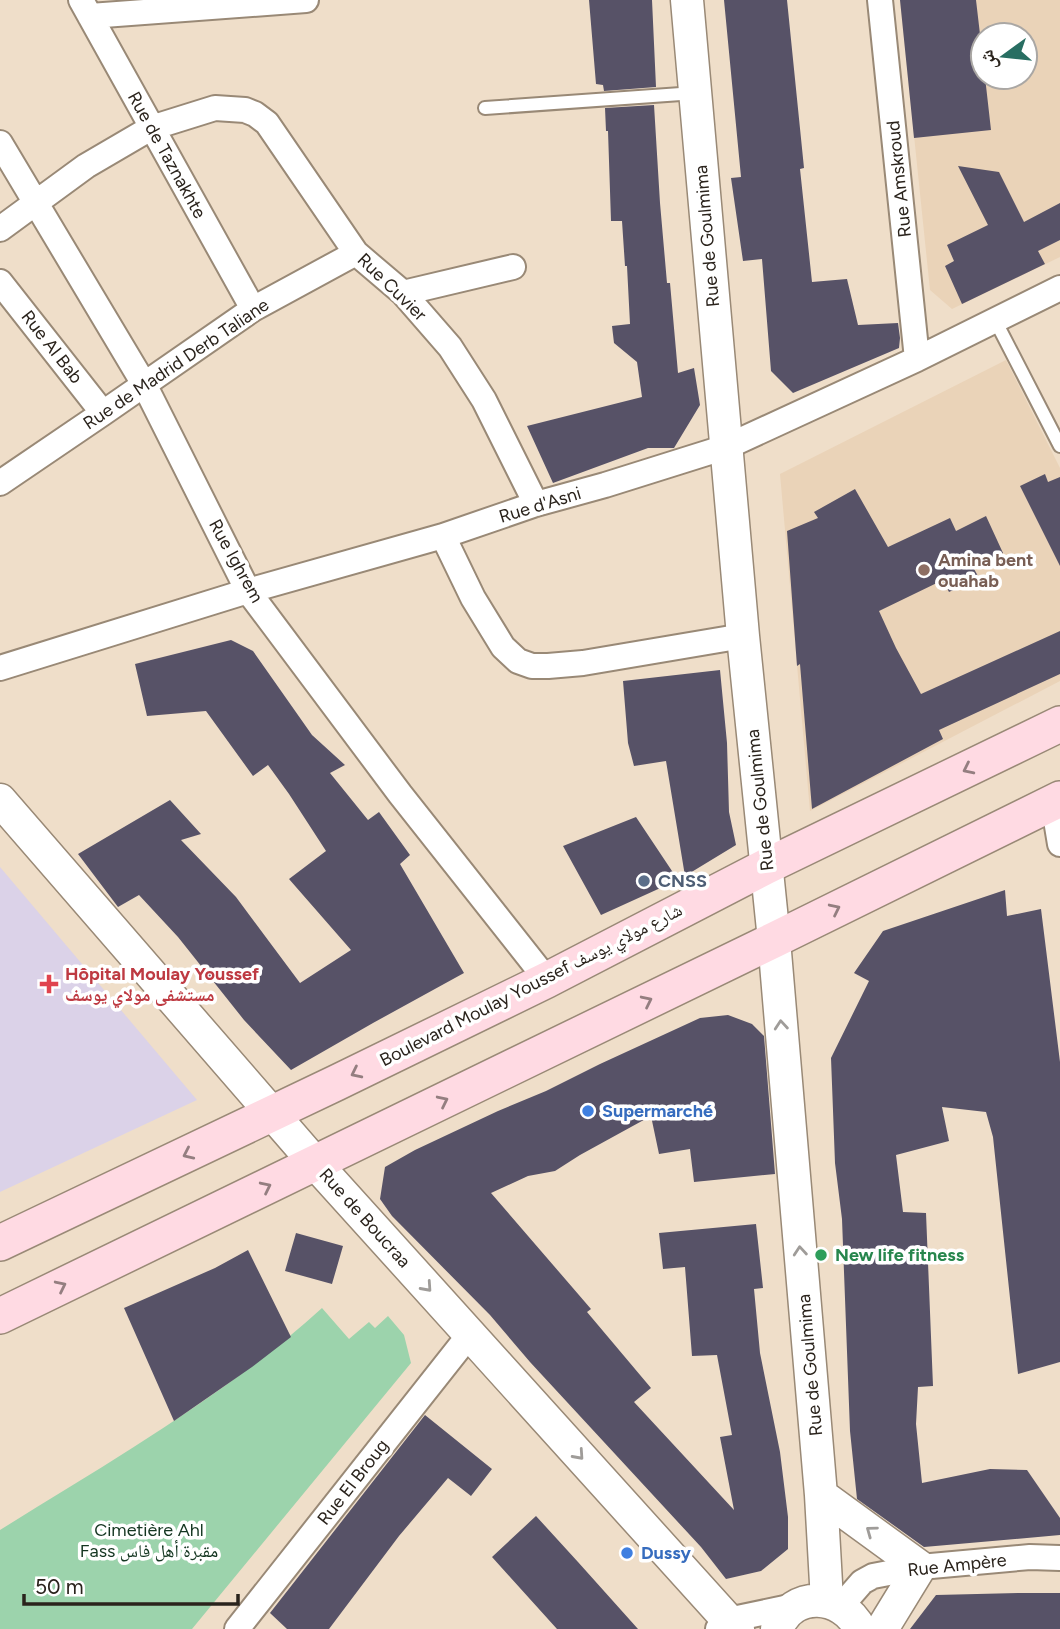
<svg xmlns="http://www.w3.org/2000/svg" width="1060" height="1629" font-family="Figtree,'Noto Naskh Arabic',sans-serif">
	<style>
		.built { fill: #ead3b8; fill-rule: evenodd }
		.medical { fill: #dbd2e8 }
		.green { fill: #9cd3ac }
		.building { fill: #575267 }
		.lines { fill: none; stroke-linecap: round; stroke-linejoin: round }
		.service-casing { stroke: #998976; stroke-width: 16 }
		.minor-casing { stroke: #998976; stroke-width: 28 }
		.tertiary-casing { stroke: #998976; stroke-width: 35 }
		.secondary-casing { stroke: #998976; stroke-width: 38 }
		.service { stroke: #fff; stroke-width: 12 }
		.minor { stroke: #fff; stroke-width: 24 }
		.tertiary { stroke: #fff; stroke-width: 32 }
		.secondary { stroke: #ffdae3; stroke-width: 35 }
		.oneway { stroke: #947e80 }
		.oneway2 { stroke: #9f9c99 }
		.education-dot { fill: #8d6e63; stroke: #fff; stroke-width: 2.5 }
		.service-dot { fill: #5c6f8a; stroke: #fff; stroke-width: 2.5 }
		.health-dot { fill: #e0444e; stroke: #fff; stroke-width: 2.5 }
		.shop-dot { fill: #3f7fe0; stroke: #fff; stroke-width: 2.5 }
		.leisure-dot { fill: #2e9e5b; stroke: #fff; stroke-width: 2.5 }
		.labels { text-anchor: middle; stroke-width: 7; stroke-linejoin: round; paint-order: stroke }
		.street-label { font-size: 18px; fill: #2a231c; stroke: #fff }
		.education-label { font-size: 18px; font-weight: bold; fill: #785e54; stroke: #fff; text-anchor: start }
		.service-label { font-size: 18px; font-weight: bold; fill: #4e5e75; stroke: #fff; text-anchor: start }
		.health-label { font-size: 18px; font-weight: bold; fill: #be3a42; stroke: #fff; text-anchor: start }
		.shop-label { font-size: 18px; font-weight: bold; fill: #366cbe; stroke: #fff; text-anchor: start }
		.leisure-label { font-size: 18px; font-weight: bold; fill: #27864d; stroke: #fff; text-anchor: start }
		.park-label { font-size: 18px; fill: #143621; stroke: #fff }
	</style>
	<rect width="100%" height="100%" fill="#efdec9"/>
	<!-- built -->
	<path class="built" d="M900,0H1060V257L952,309L930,290ZM983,35H1025V77H983Z
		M1006,360L1060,468V681L810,811L780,474Z"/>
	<!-- medical -->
	<path class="medical" d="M0,867L197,1100L0,1192Z"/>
	<!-- green -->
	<path class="green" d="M322,1308L349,1339L369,1322L375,1328L388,1316L404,1335L411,1363L192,1629H0V1530C111,1461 225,1396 322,1308Z"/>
	<!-- building -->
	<path class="building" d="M589,0H652L656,87L604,91L603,85L596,84Z
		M724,0H787L804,168L800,169L812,282L847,279L858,325L898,323L900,338L899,348L793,393L771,371L762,259L743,261L731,178L741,177Z
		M900,0H976L983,60V77H985L991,130L914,138Z
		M654,105L660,203L667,283H670L678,373L694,368L700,405L674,448H648L553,483L527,426L642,397L637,362L614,343L612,326L630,324L627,266H625L622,221H611L608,131H606L605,108Z
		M958,166L999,172L1024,222L1060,203V240L1038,251L1045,264L962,304L945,266L954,261L947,245L988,225Z
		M1045,474L1048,482L1060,477V566L1020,486Z
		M855,489L888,547L950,518L956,531L986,516L1003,553L973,567L979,578L949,592L943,580L879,611L896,648L921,694L1060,631V674L939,730L943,739L812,809L800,664L797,666L787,531L818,518L814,512Z
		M231,640L253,651L312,735L345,765L330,773L368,820L379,812L410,855L400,864L464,973L373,1023L291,1070L244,1020L178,937L139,895L118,907L78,854L170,800L201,834L181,840L236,897L300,983L351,950L289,879L326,851L289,794L268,765L253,776L206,711L147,716L135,664Z
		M720,670L727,743L729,812L736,845L685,876L666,761L634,766L628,743L623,681Z
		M636,817L678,880L601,915L563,846Z
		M1005,890L1007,916L1041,909L1060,1062V1362L1018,1374L993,1137L986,1112L942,1107L949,1141L896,1155L903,1212L926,1213L933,1386L918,1387L916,1424L922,1483L990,1469L1027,1470L1060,1518V1535L924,1547L857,1499L850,1431L842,1219L835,1163L831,1058L869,981L854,973L883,931Z
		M728,1015L752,1024L764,1036L775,1174L694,1182L690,1149L659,1154L651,1116L580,1155L555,1171L528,1176L491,1193L591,1309L587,1312L651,1388L634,1402L734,1510L720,1437L732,1435L717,1355L692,1356L685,1267L663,1269L659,1233L756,1224L763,1288L754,1289L760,1353L780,1452L788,1517V1549L761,1571L726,1579L701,1547L530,1362L490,1315L392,1216L380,1199L385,1167L415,1150L498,1111L546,1091L600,1064L700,1018Z
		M296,1233L343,1246L332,1284L285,1271Z
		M248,1250L291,1337L252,1367L174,1421L124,1308L215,1268Z
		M425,1415L492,1469L471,1496L448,1478L399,1536L329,1629H287L270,1613Z
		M536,1516L578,1562L638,1629H557L492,1557Z
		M1018,1593H1060V1629H910L936,1595Z"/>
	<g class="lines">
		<!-- service casing -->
		<g class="service-casing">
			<path id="service" d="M485,108L695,93
				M995,320L1060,446"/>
		</g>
		<!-- minor casing -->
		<g class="minor-casing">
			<path id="minor" d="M81,0L253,309
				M880,0L917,359
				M90,16L306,0
				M0,143L144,384L248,591L400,794L547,980
				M0,229L86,166L151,128L215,108L245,110L255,114L267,123L356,253L403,293L450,347L484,400L536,504
				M0,282L103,413
				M403,293L513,267
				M0,483L103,413L253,309L356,253
				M443,536L473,598L503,647L518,661L532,666H548L583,663L743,636
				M0,668L248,591L443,536L536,504L605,485L726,447L917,359L1060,288
				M1053,802L1060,844
				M841,1606L862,1582L873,1576L920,1567L1030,1557L1060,1558
				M237,1629L470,1334
				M718,1629L728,1620L799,1605"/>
		</g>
		<!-- tertiary casing -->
		<g class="tertiary-casing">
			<path id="tertiary" d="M687,0L743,636L774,940L821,1495L827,1601
				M0,800L315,1163L728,1620L738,1629
				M821,1495L920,1567L882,1629
				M777,1629C792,1590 842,1593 860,1629"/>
		</g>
		<!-- secondary casing -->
		<g class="secondary-casing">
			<path id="secondary" d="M0,1243L336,1083L547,980L767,866L1060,724
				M0,1316L774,940L1060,799"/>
		</g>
		<!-- service -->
		<use href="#service" class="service"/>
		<!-- minor -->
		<use href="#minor" class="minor"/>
		<!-- tertiary -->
		<use href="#tertiary" class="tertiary"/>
		<!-- secondary -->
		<use href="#secondary" class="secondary"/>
	</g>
	<!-- one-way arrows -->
	<defs><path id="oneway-chevron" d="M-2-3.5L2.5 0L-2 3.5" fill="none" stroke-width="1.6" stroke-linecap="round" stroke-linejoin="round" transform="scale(1.75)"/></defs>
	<g class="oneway">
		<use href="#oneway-chevron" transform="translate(968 769) rotate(154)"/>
		<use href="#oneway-chevron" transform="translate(835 909) rotate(-26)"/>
		<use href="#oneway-chevron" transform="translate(647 1001) rotate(-26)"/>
		<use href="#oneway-chevron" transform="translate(356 1073) rotate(154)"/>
		<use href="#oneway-chevron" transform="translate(443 1101) rotate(-26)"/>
		<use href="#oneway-chevron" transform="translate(188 1154) rotate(155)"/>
		<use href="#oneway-chevron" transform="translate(266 1187) rotate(-26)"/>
		<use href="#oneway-chevron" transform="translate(61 1286) rotate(-26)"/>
	</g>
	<g class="oneway2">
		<use href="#oneway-chevron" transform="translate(781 1025) rotate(-95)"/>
		<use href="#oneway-chevron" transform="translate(800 1251) rotate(-95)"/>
		<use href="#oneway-chevron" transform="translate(427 1287) rotate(48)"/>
		<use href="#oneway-chevron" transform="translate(579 1455) rotate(48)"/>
		<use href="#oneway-chevron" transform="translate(871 1531) rotate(-144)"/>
	</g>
	<!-- markers -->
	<circle class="education-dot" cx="924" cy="570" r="7"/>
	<circle class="service-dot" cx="644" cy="881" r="7"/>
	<path class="health-dot" d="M45.5 973.5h7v7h7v7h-7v7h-7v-7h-7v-7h7z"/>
	<g class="shop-dot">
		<circle cx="588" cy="1111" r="7"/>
		<circle cx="627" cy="1553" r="7"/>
	</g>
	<circle class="leisure-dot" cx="821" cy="1255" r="7"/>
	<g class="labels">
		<!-- street labels -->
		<g class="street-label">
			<text transform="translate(167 155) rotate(61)" y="6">Rue de Taznakhte</text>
			<text transform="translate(899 179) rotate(-96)" y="6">Rue Amskroud</text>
			<text transform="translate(707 236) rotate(-95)" y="6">Rue de Goulmima</text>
			<text transform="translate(392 287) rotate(44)" y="6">Rue Cuvier</text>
			<text transform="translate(52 347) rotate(52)" y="6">Rue Al Bab</text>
			<text transform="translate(176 364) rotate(-34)" y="6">Rue de Madrid Derb Taliane</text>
			<text transform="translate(540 505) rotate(-17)" y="6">Rue d'Asni</text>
			<text transform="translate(236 561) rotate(61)" y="6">Rue Ighrem</text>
			<text transform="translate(760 800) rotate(-96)" y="6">Rue de Goulmima</text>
			<text transform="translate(531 985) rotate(-27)" y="6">Boulevard Moulay Youssef شارع مولاي يوسف</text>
			<text transform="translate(365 1218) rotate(48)" y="6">Rue de Boucraa</text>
			<text transform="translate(810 1365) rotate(-95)" y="6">Rue de Goulmima</text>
			<text transform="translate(353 1482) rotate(-52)" y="6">Rue El Broug</text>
			<text transform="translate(957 1565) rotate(-6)" y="6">Rue Ampère</text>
		</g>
		<!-- education labels -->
		<g class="education-label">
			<text x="938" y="566">Amina bent<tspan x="938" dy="21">ouahab</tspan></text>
		</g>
		<!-- service labels -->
		<g class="service-label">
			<text x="658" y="887">CNSS</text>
		</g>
		<!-- health labels -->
		<g class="health-label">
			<text x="65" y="980">Hôpital Moulay Youssef<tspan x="65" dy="21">مستشفى مولاي يوسف</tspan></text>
		</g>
		<!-- shop labels -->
		<g class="shop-label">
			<text x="602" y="1117">Supermarché</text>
			<text x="641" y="1559">Dussy</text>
		</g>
		<!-- leisure labels -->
		<g class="leisure-label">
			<text x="835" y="1261">New life fitness</text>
		</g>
		<!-- park labels -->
		<g class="park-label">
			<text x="149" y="1536">Cimetière Ahl<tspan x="149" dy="21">Fass مقبرة أهل فاس</tspan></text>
		</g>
	</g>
	<!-- north arrow -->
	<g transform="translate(1004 56) rotate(255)"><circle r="33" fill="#ffffff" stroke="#aaa7a4" stroke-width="2"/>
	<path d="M0-5L12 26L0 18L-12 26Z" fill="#286e62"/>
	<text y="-10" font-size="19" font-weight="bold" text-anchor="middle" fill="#2a231c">ش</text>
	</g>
	<!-- scale -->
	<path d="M24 1594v10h214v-10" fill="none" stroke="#2a231c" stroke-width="3.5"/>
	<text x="35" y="1594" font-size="21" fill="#2a231c" stroke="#ffffff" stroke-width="5" paint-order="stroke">50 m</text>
</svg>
